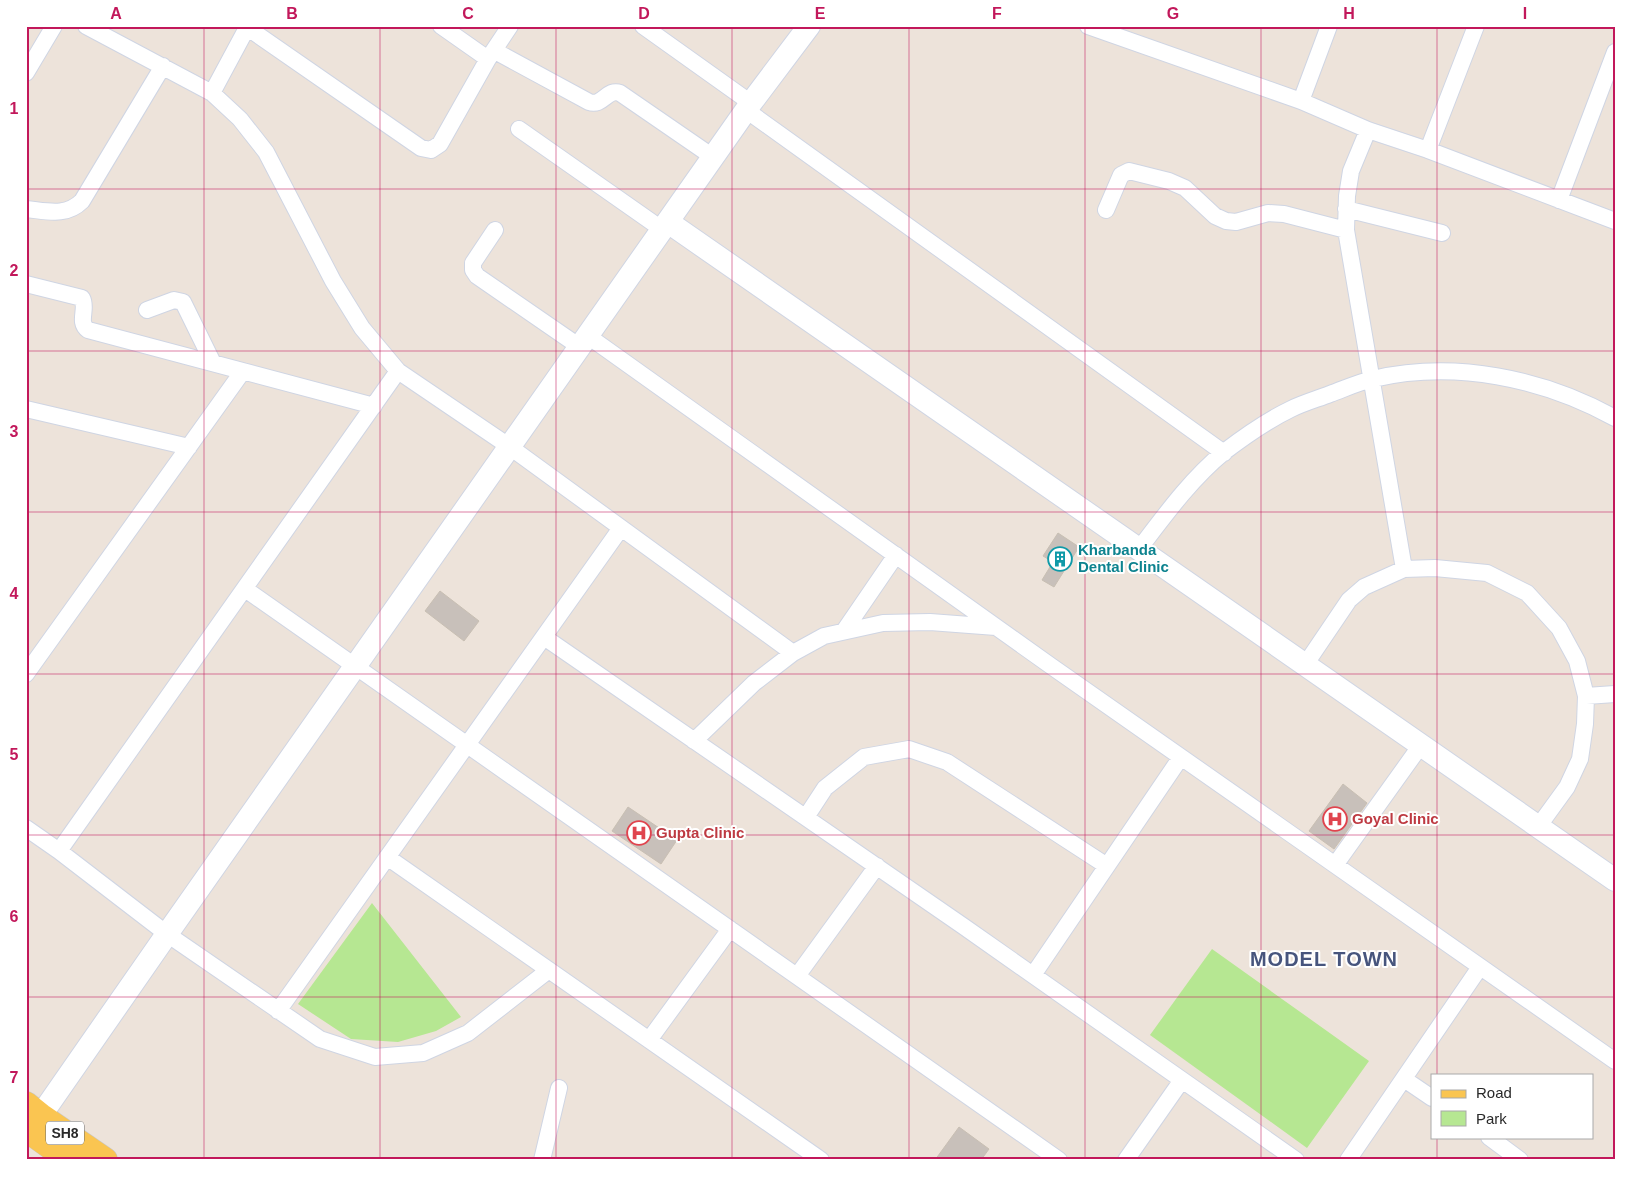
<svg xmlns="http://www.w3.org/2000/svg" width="1641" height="1186" font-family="Arial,sans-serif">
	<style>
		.green { fill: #b6e792 }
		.building { fill: #c8c0ba; stroke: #c8bfb3 }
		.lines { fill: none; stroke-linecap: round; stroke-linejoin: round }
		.street-casing { stroke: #cfd5e3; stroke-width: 18 }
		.secondary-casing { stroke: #cfd5e3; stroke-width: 24 }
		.primary-casing { stroke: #c7c7c7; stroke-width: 26 }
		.street { stroke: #fff; stroke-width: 16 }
		.secondary { stroke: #fff; stroke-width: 22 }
		.primary { stroke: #fac551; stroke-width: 25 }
		.grid { fill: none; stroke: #c2185b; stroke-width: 1; stroke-opacity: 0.55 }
		.labels { text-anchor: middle; stroke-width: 4; stroke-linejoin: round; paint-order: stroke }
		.shield { fill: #fff; stroke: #696969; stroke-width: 1 }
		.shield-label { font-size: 14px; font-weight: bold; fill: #292929 }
		.culture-label { font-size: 15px; font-weight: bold; fill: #0d838f; stroke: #fff; text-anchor: start }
		.health-label { font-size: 15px; font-weight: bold; fill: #be3a42; stroke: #fff; text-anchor: start }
		.district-label { font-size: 20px; font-weight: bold; letter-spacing: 1px; fill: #47557d; stroke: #fff }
		.neatline { fill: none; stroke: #c2185b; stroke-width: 2 }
		.grid-label { font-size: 16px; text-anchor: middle; font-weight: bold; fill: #c2185b }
	</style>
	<rect width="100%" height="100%" fill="#ede3da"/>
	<!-- green -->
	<path class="green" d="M372,903L461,1017L436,1031L398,1042L351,1039L298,1004Z
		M1212,949L1369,1061L1307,1148L1150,1035Z"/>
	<!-- building -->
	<path class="building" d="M1058,533L1079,547L1054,587L1042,580L1053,562L1043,556Z
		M440,591L479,621L464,641L425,611Z
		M1343,784L1367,803L1334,849L1309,831Z
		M628,807L677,840L661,864L612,831Z
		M959,1127L989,1149L981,1160H935Z"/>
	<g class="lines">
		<!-- street casing -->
		<g class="street-casing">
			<path id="street" d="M86,26L212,93L240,119L266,152L333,281L362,328L398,371L510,447L793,653
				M245,26L421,148L431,150L440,144L488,59L510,26
				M441,26L488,59
				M643,26L751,103
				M1088,26L1301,101L1368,130L1428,150L1615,221
				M495,51L589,102C603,107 607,88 620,93L713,157
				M26,73L54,26
				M212,93L248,26
				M1301,101L1329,26
				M746,110L1224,453
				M519,129L663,230
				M1368,130L1351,171L1347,196L1346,230L1404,569
				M1428,150L1476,26
				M1559,200L1615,52
				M26,209C47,211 66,217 82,201L163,66
				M1346,209L1442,233
				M1106,210L1121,175L1129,171L1169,181L1185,188L1215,216L1226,221L1236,222L1268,213L1284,214L1346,230
				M495,230L473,263V270L477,276L580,347
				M26,284L82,298C88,309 77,322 88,330L374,406
				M147,310L174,300L183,302L213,363
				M588,336L1051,666L1615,1061
				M26,409L189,447
				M1139,549C1165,515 1191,479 1224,452C1245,436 1268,420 1291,409C1303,403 1317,399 1330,394C1344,389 1359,382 1373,379C1455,360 1542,378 1615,418
				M245,589L1059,1160
				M844,631L896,555
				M544,637L963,926L1296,1160
				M1305,665L1349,600L1364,587L1404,569L1435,568L1487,573L1527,593L1559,628L1577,661L1586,696L1585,724L1580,759L1567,787L1538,827
				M26,674L243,371
				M1586,696L1615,694
				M694,741L754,683L793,653L824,636L883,623L930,622L996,627
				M806,817L825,788L864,757L909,749L947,762L1107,866
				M26,828L59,851L167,934L320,1039L375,1057L423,1053L468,1033L549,970
				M59,851L398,371
				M387,857L821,1160
				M1335,865L1421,745
				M1033,975L1181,757
				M797,976L877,866
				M278,1011L621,528
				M649,1040L730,929
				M1404,1079L1432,1098
				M1489,1137L1520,1160
				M542,1160L559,1088
				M1126,1160L1182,1080
				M1348,1160L1480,967"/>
		</g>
		<!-- secondary casing -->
		<g class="secondary-casing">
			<path id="secondary" d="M668,222L1615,880
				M30,1131L167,934L751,103L809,26"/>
		</g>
		<!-- primary casing -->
		<g class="primary-casing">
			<path id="primary" d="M26,1104L41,1116L105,1160
				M26,1129L69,1160"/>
		</g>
		<!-- street -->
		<use href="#street" class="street"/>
		<!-- secondary -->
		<use href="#secondary" class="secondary"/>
		<!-- primary -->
		<use href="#primary" class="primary"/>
	</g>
	<!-- grid -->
	<path class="grid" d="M204,26V1160M380,26V1160M556,26V1160M732,26V1160M909,26V1160M1085,26V1160M1261,26V1160M1437,26V1075M26,189H1615M26,351H1615M26,512H1615M26,674H1615M26,835H1615M26,997H1615M1437,1137V1160"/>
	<!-- icons -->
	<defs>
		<g id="building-ring" transform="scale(1.25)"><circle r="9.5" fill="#fff" stroke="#0f9aa8" stroke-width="1.5"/><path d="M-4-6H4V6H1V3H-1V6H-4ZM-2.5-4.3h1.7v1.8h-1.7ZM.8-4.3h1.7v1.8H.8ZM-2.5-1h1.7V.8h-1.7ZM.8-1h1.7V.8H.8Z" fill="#0f9aa8"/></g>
		<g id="hospital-ring" transform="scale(1.25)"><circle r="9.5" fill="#fff" stroke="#e0444e" stroke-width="1.5"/><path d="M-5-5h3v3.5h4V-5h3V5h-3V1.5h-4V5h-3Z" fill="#e0444e"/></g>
	</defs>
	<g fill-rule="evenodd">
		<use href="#building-ring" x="1060" y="559"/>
		<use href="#hospital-ring" x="1335" y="819"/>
		<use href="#hospital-ring" x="639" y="833"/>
	</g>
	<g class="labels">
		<!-- shield labels -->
		<rect class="shield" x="46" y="1121.5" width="38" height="23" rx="4"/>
		<g class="shield-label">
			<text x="65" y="1138">SH8</text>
		</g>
		<!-- culture labels -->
		<g class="culture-label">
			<text x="1078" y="555">Kharbanda<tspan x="1078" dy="17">Dental Clinic</tspan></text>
		</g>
		<!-- health labels -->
		<g class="health-label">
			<text x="1352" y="824">Goyal Clinic</text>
			<text x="656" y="838">Gupta Clinic</text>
		</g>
		<!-- district labels -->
		<g class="district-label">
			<text x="1324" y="966">MODEL TOWN</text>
		</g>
	</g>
	<!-- border -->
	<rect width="1641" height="1186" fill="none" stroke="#ffffff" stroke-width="55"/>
	<!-- legend -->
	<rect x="1431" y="1074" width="162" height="65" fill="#ffffff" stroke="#a9a9a9"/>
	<rect x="1441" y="1090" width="25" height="8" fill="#fac551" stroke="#a9a9a9"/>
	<text x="1476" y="1098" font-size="15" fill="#292929">Road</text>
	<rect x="1441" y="1111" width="25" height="15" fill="#b6e792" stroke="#a9a9a9"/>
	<text x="1476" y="1124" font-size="15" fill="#292929">Park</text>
	<rect x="28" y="28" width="1586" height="1130" class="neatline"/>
	<g class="grid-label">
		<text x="116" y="19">A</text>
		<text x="292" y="19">B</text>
		<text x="468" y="19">C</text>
		<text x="644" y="19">D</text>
		<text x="820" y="19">E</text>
		<text x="997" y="19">F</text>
		<text x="1173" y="19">G</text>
		<text x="1349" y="19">H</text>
		<text x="1525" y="19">I</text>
		<text x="14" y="114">1</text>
		<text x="14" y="276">2</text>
		<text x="14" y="437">3</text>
		<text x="14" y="599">4</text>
		<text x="14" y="760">5</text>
		<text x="14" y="922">6</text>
		<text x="14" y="1083">7</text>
	</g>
</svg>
